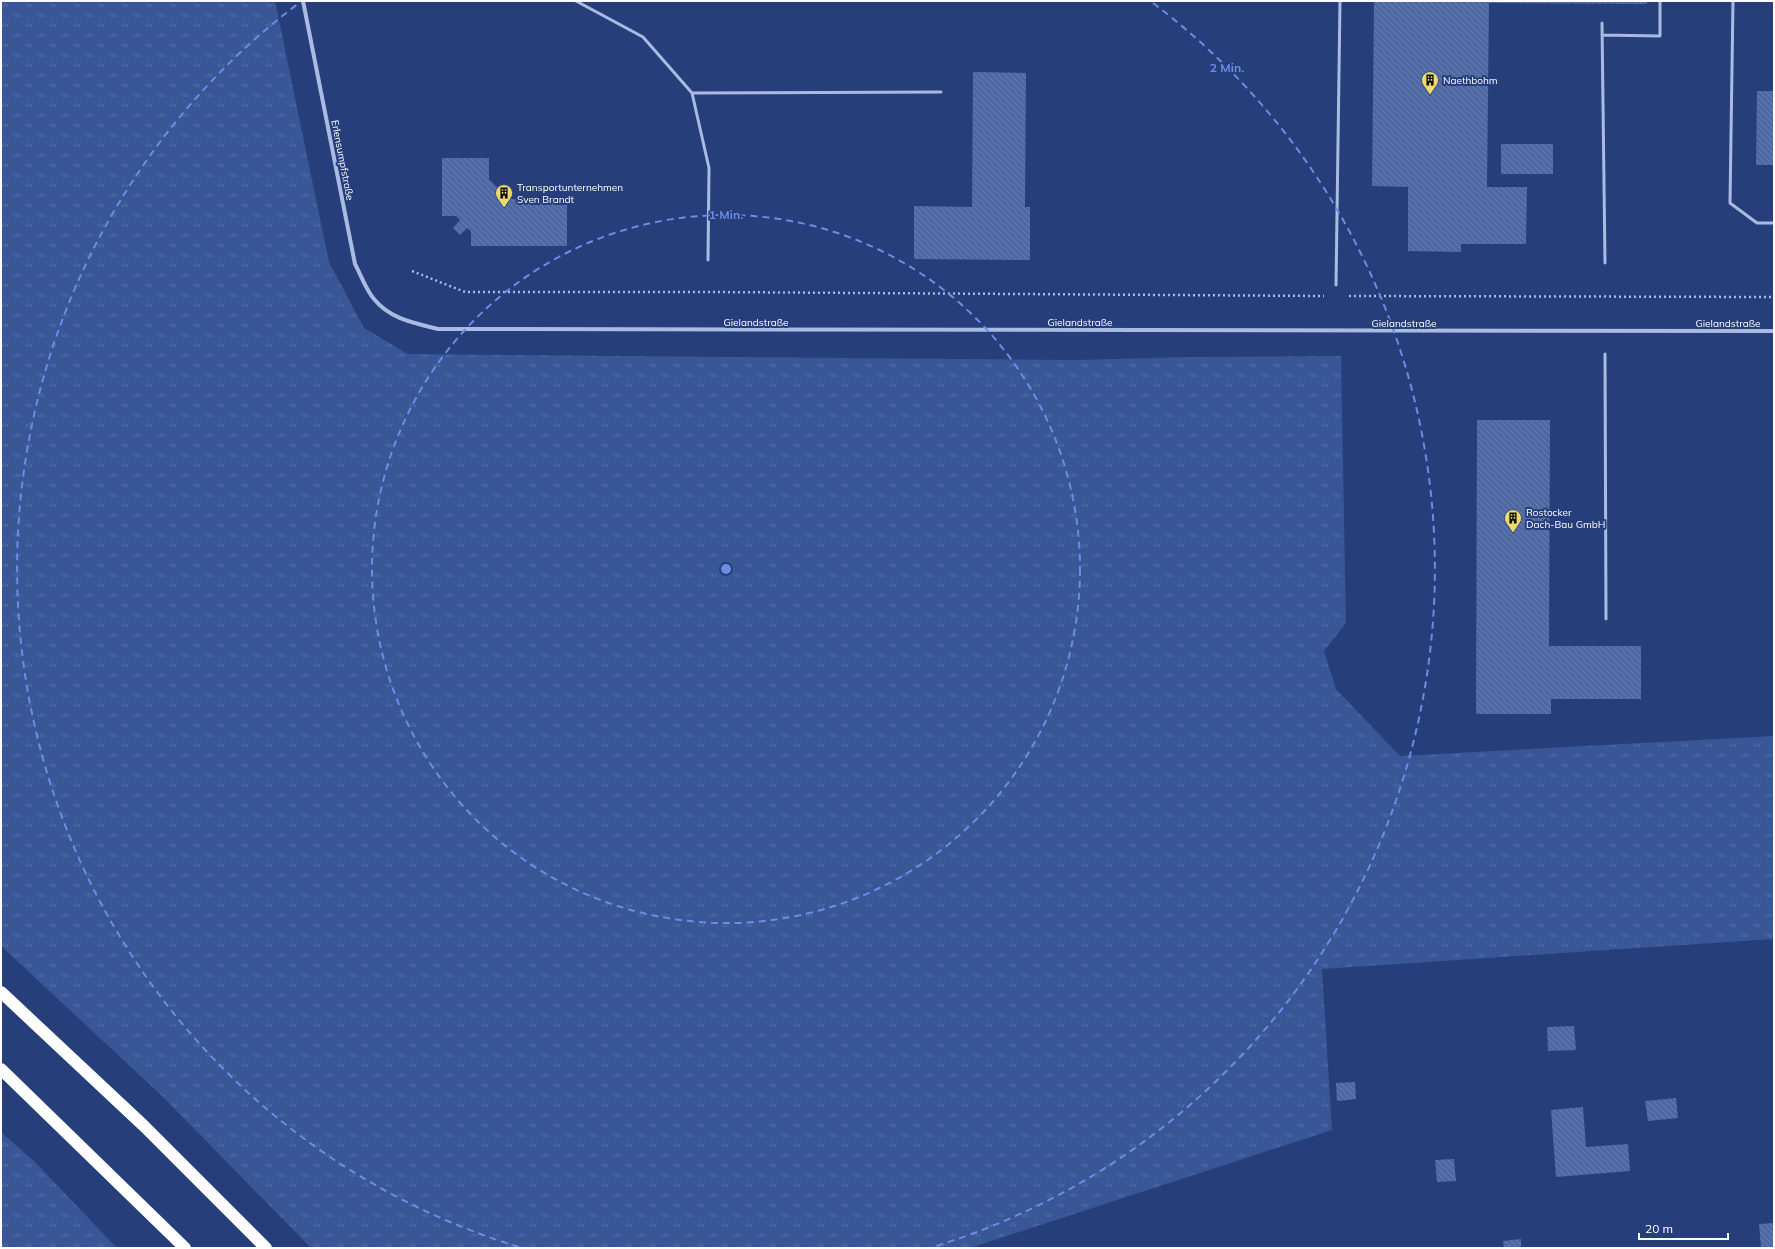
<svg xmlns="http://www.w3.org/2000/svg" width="1775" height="1249" font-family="Mulish,sans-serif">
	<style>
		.grass { fill: url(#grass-tufts) }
		.building { fill: url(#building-back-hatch) }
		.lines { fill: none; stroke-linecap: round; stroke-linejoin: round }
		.path { stroke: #a9bbe3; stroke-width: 2.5; stroke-dasharray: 2 3; stroke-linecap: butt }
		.lane { stroke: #a9bbe3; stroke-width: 3 }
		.street { stroke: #a9bbe3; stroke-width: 4 }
		.highway { stroke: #fff; stroke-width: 12 }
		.ring { fill: none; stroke: #6c8ce6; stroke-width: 2; stroke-dasharray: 7 5 }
		.labels { text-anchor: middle; stroke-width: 4; stroke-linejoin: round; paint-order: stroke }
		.poi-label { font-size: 10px; fill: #fff; stroke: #263e79; text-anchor: start }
		.street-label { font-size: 10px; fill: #fff; stroke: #263e79 }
		.centre { fill: #6c8ce6; stroke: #263e79; stroke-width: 2 }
		.ring-label { font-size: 12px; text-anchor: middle; font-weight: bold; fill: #6c8ce6; stroke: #263e79; stroke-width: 4; stroke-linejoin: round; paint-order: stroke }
	</style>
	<defs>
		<pattern id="grass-tufts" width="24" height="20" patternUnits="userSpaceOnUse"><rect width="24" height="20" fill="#395697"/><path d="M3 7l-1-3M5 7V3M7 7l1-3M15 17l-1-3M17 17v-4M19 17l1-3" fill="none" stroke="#576fa7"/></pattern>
		<pattern id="building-back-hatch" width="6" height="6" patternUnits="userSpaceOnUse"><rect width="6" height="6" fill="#4e68a3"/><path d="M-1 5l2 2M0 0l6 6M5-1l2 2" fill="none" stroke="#697fb1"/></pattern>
	</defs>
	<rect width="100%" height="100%" fill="#263e79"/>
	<!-- grass -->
	<path class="grass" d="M1,1H275L329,262L364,328L408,354L1077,360L1188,357L1341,356L1346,623L1324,651L1336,689L1400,756L1774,736V939L1322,969L1332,1130L970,1248H311L161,1095L1,946Z
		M1,1132L34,1161L117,1248H1Z"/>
	<!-- building -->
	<path class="building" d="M1374,1H1647V4L1489,3L1487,187H1527L1526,244H1461V252L1408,251V187L1372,186Z
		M973,72L1026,73L1025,207H1030V260L914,259V206L972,207Z
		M1757,91H1774V165H1756Z
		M1501,144H1553V174H1501Z
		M442,158H489V179L508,199L567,200V246H471V231L467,228L460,235L453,228L460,220L456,216H442Z
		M1477,420H1550L1549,646H1641V699H1551V714H1476Z
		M1574,1026L1576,1050L1548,1051L1547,1027Z
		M1355,1082L1356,1099L1337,1101L1336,1083Z
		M1676,1098L1678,1118L1648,1121L1645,1101Z
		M1583,1107L1586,1147L1628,1144L1630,1171L1556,1177L1551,1110Z
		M1454,1159L1456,1181L1437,1182L1435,1160Z
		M1774,1223V1248H1761L1759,1224Z
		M1521,1239V1248H1504L1503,1241Z"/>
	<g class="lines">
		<!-- path -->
		<path class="path" d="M412,271L465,292H708L1324,296
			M1349,296L1774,297"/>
		<!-- lane -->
		<path class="lane" d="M576,1L643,37L692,93L709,168L708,260
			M1733,1L1730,203L1757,223H1774
			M1602,23L1605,263
			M1602,35L1660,36V1
			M692,93L941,92
			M1336,285L1340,1
			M1605,354L1606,619"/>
		<!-- street -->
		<path class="street" d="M303,1L355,264C361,275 366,290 374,299C390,319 414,323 438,329L1774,331"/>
		<!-- highway -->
		<path class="highway" d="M1,992L144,1126L266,1248
			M1,1069L185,1248"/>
	</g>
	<!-- distance rings -->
	<g class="ring">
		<circle cx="726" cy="569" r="354"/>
		<path d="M519 1247A709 709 0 0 1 299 3M1153 3A709 709 0 0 1 933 1247"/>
	</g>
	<!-- icons -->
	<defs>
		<g id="building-pin" transform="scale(0.9)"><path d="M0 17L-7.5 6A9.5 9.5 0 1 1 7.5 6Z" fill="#ecda6e" stroke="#263e79"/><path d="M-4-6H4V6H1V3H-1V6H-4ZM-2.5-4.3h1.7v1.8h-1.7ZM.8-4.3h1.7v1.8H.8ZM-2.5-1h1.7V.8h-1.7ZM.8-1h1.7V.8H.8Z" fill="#111"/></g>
	</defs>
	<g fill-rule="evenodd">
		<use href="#building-pin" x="1430" y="80"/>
		<use href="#building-pin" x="504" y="193"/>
		<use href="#building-pin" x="1513" y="518"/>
	</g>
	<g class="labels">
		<!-- poi labels -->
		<g class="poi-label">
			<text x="1443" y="84">Naethbohm</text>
			<text x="517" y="191">Transportunternehmen<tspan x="517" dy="12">Sven Brandt</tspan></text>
			<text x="1526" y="516">Rostocker<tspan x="1526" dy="12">Dach-Bau GmbH</tspan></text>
		</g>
		<!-- street labels -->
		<g class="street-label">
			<text transform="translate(343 160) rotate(79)" y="4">Erlensumpfstraße</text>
			<text x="756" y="326">Gielandstraße</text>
			<text x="1080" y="326">Gielandstraße</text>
			<text x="1404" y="327">Gielandstraße</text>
			<text x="1728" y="327">Gielandstraße</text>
		</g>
	</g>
	<circle cx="726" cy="569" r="6" class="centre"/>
	<g class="ring-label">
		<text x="1227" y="72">2 Min.</text>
		<text x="726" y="219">1 Min.</text>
	</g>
	<!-- border -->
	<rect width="1775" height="1249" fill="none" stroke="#ffffff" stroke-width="4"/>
	<!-- scale -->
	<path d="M1639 1233v6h89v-6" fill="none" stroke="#ffffff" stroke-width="2"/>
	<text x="1645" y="1233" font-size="12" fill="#ffffff" stroke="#263e79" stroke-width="3" paint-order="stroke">20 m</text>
</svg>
